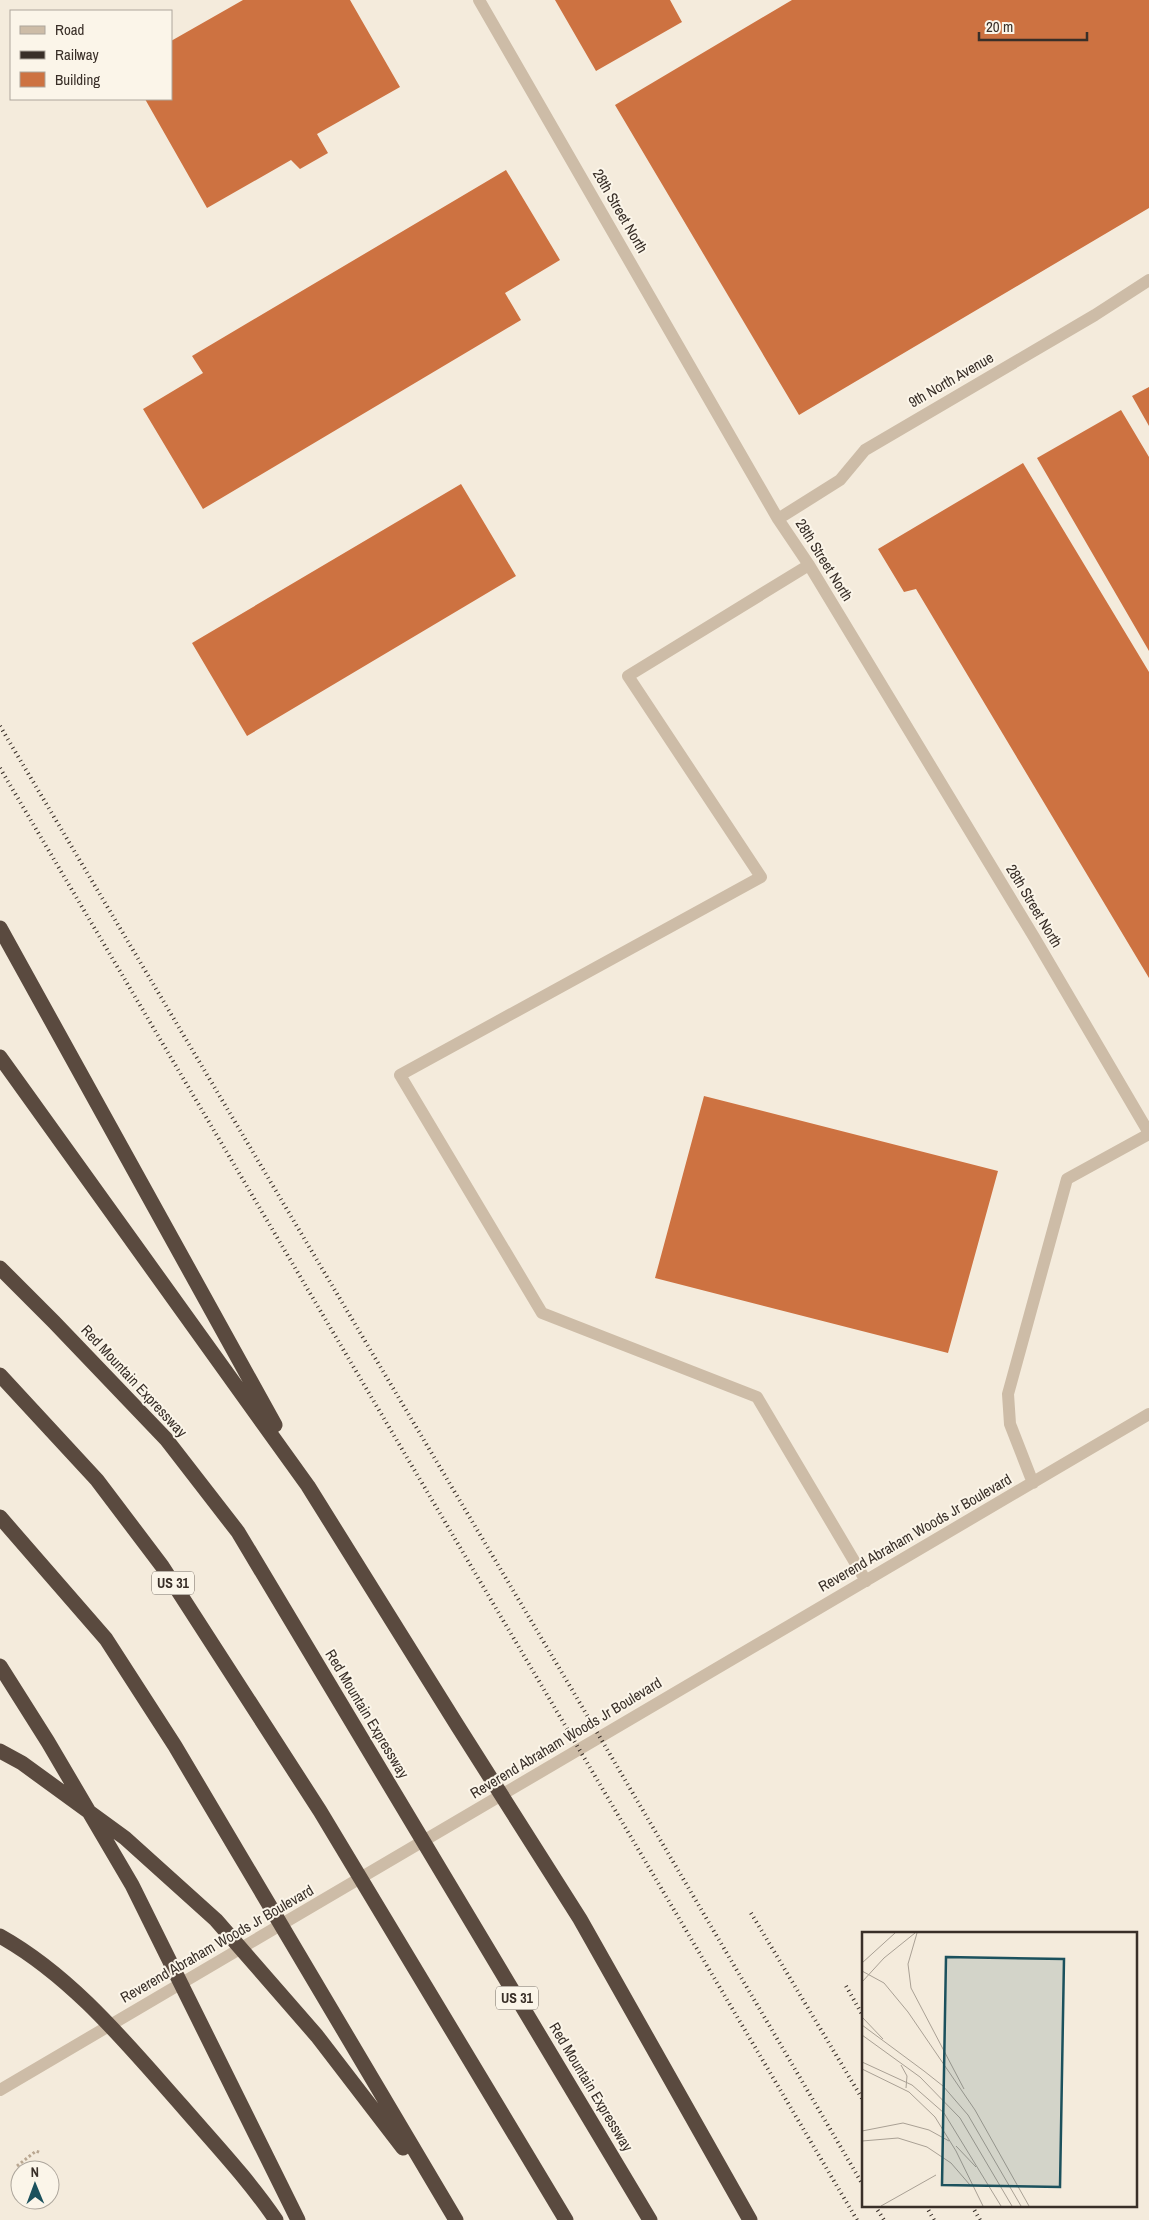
<svg xmlns="http://www.w3.org/2000/svg" width="1149" height="2220" font-family="'Archivo Narrow',sans-serif">
	<style>
		.building { fill: #cd7241 }
		.lines { fill: none; stroke-linecap: round; stroke-linejoin: round }
		.path { stroke: #b9a791; stroke-width: 3; stroke-dasharray: 2.5 2.5; stroke-linecap: butt }
		.minor { stroke: #cdbca7; stroke-width: 12 }
		.highway { stroke: #5a4a3f; stroke-width: 15 }
		.rail { stroke: #392f28; stroke-width: 4; stroke-dasharray: 1 4; stroke-linecap: butt }
		.labels { text-anchor: middle; stroke-width: 4; stroke-linejoin: round; paint-order: stroke }
		.shield { fill: #fbf5e9; stroke: #736a62; stroke-width: 1 }
		.shield-label { font-size: 14px; font-weight: bold; fill: #392f28 }
		.street-label { font-size: 15px; fill: #392f28; stroke: #fbf5e9 }
		.inset-road { fill: none; stroke: #a9a094; stroke-width: 1 }
		.view { fill: #1b515d; fill-opacity: 0.15; stroke: #1b515d; stroke-width: 2.5 }
		.inset-edge { fill: none; stroke: #392f28; stroke-width: 2.5 }
	</style>
	<rect width="100%" height="100%" fill="#f4ebdc"/>
	<!-- building -->
	<path class="building" d="M243,0H350L400,87L317,134L328,153L300,169L291,160L207,208L145,99H171V41Z
		M555,0H670L682,22L596,71Z
		M792,0H1149V208L799,415L615,105Z
		M506,170L560,260L505,293L521,320L203,509L143,409L203,373L192,356Z
		M1149,387V426L1132,396Z
		M1121,410L1149,457V651L1037,458Z
		M1023,463L1149,672V978L916,589L904,592L878,549Z
		M461,484L516,576L247,736L192,643Z
		M704,1096L998,1171L948,1353L655,1278Z"/>
	<g class="lines">
		<!-- path -->
		<path class="path" d="M17,2166L36,2151L41,2153"/>
		<!-- minor -->
		<path class="minor" d="M479,0L778,519L809,565L1034,937L1149,1133
			M778,519L840,480L865,450L1095,315L1149,280
			M809,565L628,676L761,877L400,1075L542,1313L757,1397L866,1581
			M1033,1483L1010,1424L1008,1394L1067,1179L1149,1134
			M0,2090L1149,1414"/>
		<!-- highway -->
		<path class="highway" d="M0,928L275,1425
			M0,1057L308,1486L457,1725L580,1919L750,2220
			M0,1268L54,1322L166,1439L238,1532L650,2220
			M0,1375L97,1480L162,1566L320,1811L566,2220
			M0,1517L106,1639L175,1746L456,2220
			M0,1666L48,1742L132,1885L298,2220
			M0,1751L22,1763L125,1838L216,1920L317,2036L403,2148
			M0,1936C73,1977 127,2044 182,2106C214,2143 249,2180 276,2220"/>
		<!-- rail -->
		<path class="rail" d="M0,726L571,1688L863,2185
			M0,768L857,2220
			M751,1913L863,2100
			M846,1986L863,2016
			M875,2206L884,2220
			M926,2206L934,2220
			M972,2206L980,2220"/>
	</g>
	<g class="labels">
		<!-- shield labels -->
		<g class="shield">
			<rect x="152" y="1571.5" width="42" height="23" rx="4"/>
			<rect x="496" y="1986.5" width="42" height="23" rx="4"/>
		</g>
		<g class="shield-label">
			<text x="173" y="1588">US 31</text>
			<text x="517" y="2003">US 31</text>
		</g>
		<!-- street labels -->
		<g class="street-label">
			<text transform="translate(620 211) rotate(60)" y="5">28th Street North</text>
			<text transform="translate(951 380) rotate(-30)" y="5">9th North Avenue</text>
			<text transform="translate(824 560) rotate(58)" y="5">28th Street North</text>
			<text transform="translate(1034 906) rotate(59)" y="5">28th Street North</text>
			<text transform="translate(134 1381) rotate(47)" y="5">Red Mountain Expressway</text>
			<text transform="translate(915 1533) rotate(-30)" y="5">Reverend Abraham Woods Jr Boulevard</text>
			<text transform="translate(367 1714) rotate(59)" y="5">Red Mountain Expressway</text>
			<text transform="translate(566 1738) rotate(-31)" y="5">Reverend Abraham Woods Jr Boulevard</text>
			<text transform="translate(217 1944) rotate(-30)" y="5">Reverend Abraham Woods Jr Boulevard</text>
			<text transform="translate(591 2087) rotate(59)" y="5">Red Mountain Expressway</text>
		</g>
	</g>
	<!-- overview -->
	<g transform="translate(862 1932)">
		<rect width="275" height="275" fill="#f4ebdc"/>
		<path class="inset-road" d="M55,1L46,32L49,56L102,157M0,31L33,1M0,39L22,51L46,80L113,178L167,274M0,50L22,26L53,1M0,85L21,107M0,93L62,139M0,103L58,145M0,130L50,153L82,181L139,274M39,133L45,144L44,156M0,137L47,160L73,185L94,219L121,274M62,139L81,154L106,183L159,274M58,145L98,186L150,274M0,199L41,191L67,198L87,209M0,209L36,206L65,215L89,231L108,253M94,214L114,235M19,274L74,243"/>
		<path class="view" d="M84,25L202,27L198,255L80,253Z"/>
		<rect width="275" height="275" class="inset-edge"/>
	</g>
	<!-- legend -->
	<rect x="10" y="10" width="162" height="90" fill="#fbf5e9" stroke="#ada69c"/>
	<rect x="20" y="26" width="25" height="8" fill="#cdbca7" stroke="#ada69c"/>
	<text x="55" y="35" font-size="15" fill="#392f28">Road</text>
	<rect x="20" y="51" width="25" height="8" fill="#392f28" stroke="#ada69c"/>
	<text x="55" y="60" font-size="15" fill="#392f28">Railway</text>
	<rect x="20" y="72" width="25" height="15" fill="#cd7241" stroke="#ada69c"/>
	<text x="55" y="85" font-size="15" fill="#392f28">Building</text>
	<!-- north arrow -->
	<g transform="translate(35 2185) rotate(359)"><circle r="24" fill="#fbf5e9" stroke="#ada69c"/>
	<path d="M0-4L9 19L0 12L-9 19Z" fill="#1b515d"/>
	<text y="-8" font-size="14" font-weight="bold" text-anchor="middle" fill="#392f28">N</text>
	</g>
	<!-- scale -->
	<path d="M979 32v8h108v-8" fill="none" stroke="#392f28" stroke-width="2.5"/>
	<text x="986" y="32" font-size="15" fill="#392f28" stroke="#fbf5e9" stroke-width="4" paint-order="stroke">20 m</text>
</svg>
